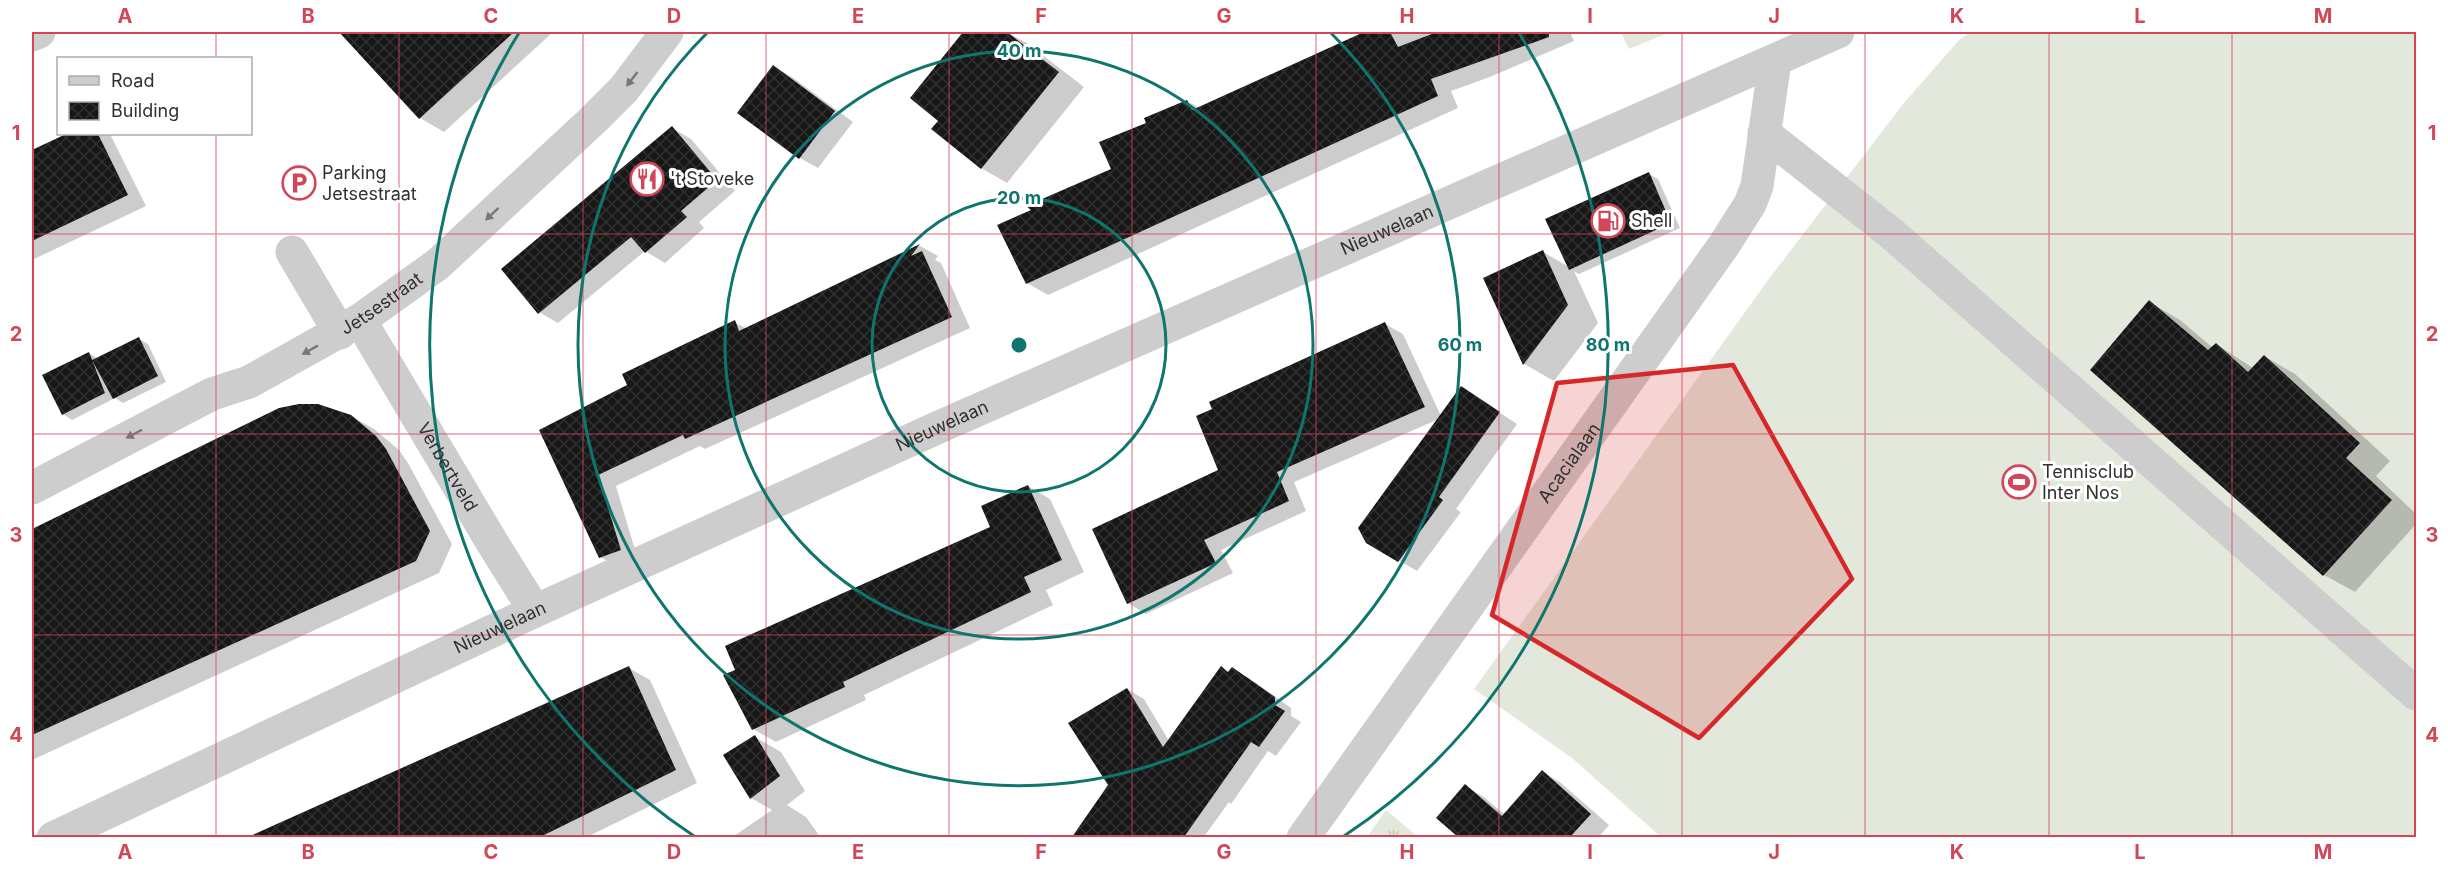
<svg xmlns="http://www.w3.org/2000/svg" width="2448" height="869" font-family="Inter,sans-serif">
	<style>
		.grass { fill: url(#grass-tufts) }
		.garden { fill: #e3e8dc }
		.shadow { fill: #0003 }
		.building { fill: url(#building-cross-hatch) }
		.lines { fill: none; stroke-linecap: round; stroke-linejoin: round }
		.minor { stroke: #cdcdcd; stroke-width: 33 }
		.oneway { fill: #777 }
		.marked { fill: #d62828; fill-opacity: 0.2; stroke: #d62828; stroke-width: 4.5; stroke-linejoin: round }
		.grid { fill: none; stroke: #d24758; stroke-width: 1.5; stroke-opacity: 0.55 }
		.ring { fill: none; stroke: #0f766e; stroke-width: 3 }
		.labels { text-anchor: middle; stroke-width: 6; stroke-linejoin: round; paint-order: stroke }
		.poi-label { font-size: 18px; fill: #303030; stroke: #fff; text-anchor: start }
		.street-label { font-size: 18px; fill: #303030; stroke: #fff }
		.centre { fill: #0f766e; stroke: #fff; stroke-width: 3 }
		.ring-label { font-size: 18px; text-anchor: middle; font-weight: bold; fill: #0f766e; stroke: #fff; stroke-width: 6; stroke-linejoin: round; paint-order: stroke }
		.neatline { fill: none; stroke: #d24758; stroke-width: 2 }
		.grid-label { font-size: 20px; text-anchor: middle; font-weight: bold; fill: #d24758 }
	</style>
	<defs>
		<pattern id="grass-tufts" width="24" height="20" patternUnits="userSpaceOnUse" patternTransform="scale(1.5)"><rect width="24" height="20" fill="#e3e8dc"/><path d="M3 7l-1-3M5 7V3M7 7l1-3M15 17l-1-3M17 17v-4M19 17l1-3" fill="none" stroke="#c3c7bd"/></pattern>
		<pattern id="building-cross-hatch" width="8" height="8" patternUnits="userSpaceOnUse" patternTransform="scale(1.5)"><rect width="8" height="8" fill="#171717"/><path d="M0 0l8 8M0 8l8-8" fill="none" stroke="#303030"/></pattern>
	</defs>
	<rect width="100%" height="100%" fill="#fff"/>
	<!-- grass -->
	<path class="grass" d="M1386,810L1418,837H1367Z"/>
	<!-- garden -->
	<path class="garden" d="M1621,32H1670L1629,49Z
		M1971,32H2416V837H1661L1572,758L1474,689L1771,276L1904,103L1960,39Z"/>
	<!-- shadow -->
	<path class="shadow" d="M372,32H553L444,132L420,118L355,47Z
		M964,32H976L992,40L999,32H1006L1027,43L1084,87L1007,183L981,168L940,121L912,98Z
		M1366,32H1570L1574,41L1490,77L1451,91L1458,108L1048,295L1027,283L1148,124L1187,101L1199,108Z
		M774,67L792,77L853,122L818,168L800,158Z
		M672,128L691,139L735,191L699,222L704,228L665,263L645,251L558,323L539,312Z
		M70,134H110L146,206L32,260V152Z
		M1649,174L1658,179L1680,228L1579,274L1574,271L1598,323L1554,381L1524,364L1543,252L1569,267Z
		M920,246L938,256L935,260L941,263L970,328L705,449L700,446L616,486L638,560L619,567L600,557L541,431L629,385L734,322L747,329Z
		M2149,302L2180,320L2213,348L2216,344L2253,368L2264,356L2295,374L2390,461L2376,476L2416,514V524L2355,592L2324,575L2092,370Z
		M1385,324L1403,334L1441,416L1462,388L1517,424L1456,509L1461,512L1417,571L1367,542L1439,419L1294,482L1306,511L1221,550L1233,573L1146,614L1128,603L1220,471Z
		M139,339L148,344L166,382L123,403L115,398L72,420L63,414L89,353L98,359Z
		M351,416L374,429L399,450L408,463L452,544L439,573L32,760V531L56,520Z
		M1028,486L1050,499L1084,572L1046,590L1053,605L864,695L866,700L776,742L753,729L992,528Z
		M629,668L650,680L697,783L585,838H253Z
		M1221,668L1229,673L1232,669L1249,678L1291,708V716L1301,722L1276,756L1268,751L1231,804L1229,802L1203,838H1073L1110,785L1127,689L1144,699L1169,741Z
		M755,737L781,752L805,791L787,805L806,817L821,838H731L772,810L751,798Z
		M1543,772L1561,783L1609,825L1598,838H1460L1438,817L1465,786L1484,797L1505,815Z"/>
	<!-- building -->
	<path class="building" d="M339,32H514L419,119Z
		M963,32H1007L1059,72L981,169L931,129L938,121L910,98Z
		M1364,32H1390L1398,47L1437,32H1549V37L1431,79L1438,96L1026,284L997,225L1031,210L1026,206L1111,169L1099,142L1146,123L1144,118L1187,100L1192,110Z
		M773,65L835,111L799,159L737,113Z
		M672,126L717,180L681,211L687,217L645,253L631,237L538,314L501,269Z
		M66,134H98L128,195L32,241V150Z
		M1649,172L1671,223L1569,270L1545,219Z
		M920,244L911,256L922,251L952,317L685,439L683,435L598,475L621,550L599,558L539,430L627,385L622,374L735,320L739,331Z
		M1543,250L1568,305L1523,365L1483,278Z
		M2149,300L2208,350L2216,343L2248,372L2264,355L2360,443L2346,458L2392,500L2323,576L2090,370Z
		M1385,322L1425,407L1277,472L1289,501L1204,540L1216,563L1127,604L1092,529L1218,470L1196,416L1212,409L1209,402Z
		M139,337L158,376L113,399L92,360Z
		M89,352L105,393L62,415L42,375Z
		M1461,386L1500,412L1439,497L1443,500L1398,562L1366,543L1358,528Z
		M299,404H318L351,415L376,436L386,449L430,531L416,561L32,735V529L279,408Z
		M1028,485L1062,560L1024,577L1031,592L843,682L845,687L752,730L723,675L735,670L725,646L990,527L981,506Z
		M629,666L676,770L540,837H248Z
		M1221,666L1228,672L1232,667L1275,697V705L1285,711L1259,747L1251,742L1184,837H1072L1108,785L1068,723L1127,688L1163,747Z
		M755,735L780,776L750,799L723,755Z
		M1542,770L1591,814L1570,837H1458L1436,818L1465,784L1502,816Z"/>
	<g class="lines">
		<!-- minor -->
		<g class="minor">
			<path d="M32,35L39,32"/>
			<path d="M1764,133L1892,234L2416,694"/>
			<path d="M292,252L340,333"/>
			<path id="s1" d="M360,320L493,544L535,611"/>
			<path id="s2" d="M32,488L212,394L249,382L360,320L438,264L593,120L624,89L667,32"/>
			<path id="s3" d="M53,838L535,611L939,427L1838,32"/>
			<path id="s4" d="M1303,838L1724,245L1750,204L1757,186L1775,61"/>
		</g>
	</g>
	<!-- one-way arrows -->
	<defs><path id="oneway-solid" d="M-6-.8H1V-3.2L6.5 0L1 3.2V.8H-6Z" transform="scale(1.5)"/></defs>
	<g class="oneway">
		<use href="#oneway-solid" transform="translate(632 79) rotate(128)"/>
		<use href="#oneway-solid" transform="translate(492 214) rotate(137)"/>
		<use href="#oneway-solid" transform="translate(310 350) rotate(151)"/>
		<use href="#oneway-solid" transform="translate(134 434) rotate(152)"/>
	</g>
	<!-- marked area -->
	<path class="marked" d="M1733,365L1852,579L1699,738L1492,615L1557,383Z"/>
	<!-- grid -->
	<path class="grid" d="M216,32V58M399,32V838M583,32V838M766,32V838M949,32V838M1132,32V838M1316,32V838M1499,32V838M1682,32V838M1865,32V838M2049,32V838M2232,32V838M216,134V838M32,234H2416M32,434H2416M32,635H2416"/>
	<!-- distance rings -->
	<g class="ring">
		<circle cx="1019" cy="345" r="147"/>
		<circle cx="1019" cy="345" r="294"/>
		<path d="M1331 33A441 441 0 1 1 707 33"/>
		<path d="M694 836A589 589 0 0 1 519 33M1519 33A589 589 0 0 1 1344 836"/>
	</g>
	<!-- icons -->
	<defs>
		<g id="restaurant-ring" transform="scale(1.725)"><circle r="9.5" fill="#fff" stroke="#d24758" stroke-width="1.5"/><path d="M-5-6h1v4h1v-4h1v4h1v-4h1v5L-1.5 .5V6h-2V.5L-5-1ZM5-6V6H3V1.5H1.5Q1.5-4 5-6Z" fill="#d24758"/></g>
		<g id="parking-ring" transform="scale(1.725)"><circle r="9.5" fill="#fff" stroke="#d24758" stroke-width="1.5"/><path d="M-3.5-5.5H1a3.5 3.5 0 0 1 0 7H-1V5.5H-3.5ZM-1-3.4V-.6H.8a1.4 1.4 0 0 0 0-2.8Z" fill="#d24758"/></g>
		<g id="fuel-ring" transform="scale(1.725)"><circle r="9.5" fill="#fff" stroke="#d24758" stroke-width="1.5"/><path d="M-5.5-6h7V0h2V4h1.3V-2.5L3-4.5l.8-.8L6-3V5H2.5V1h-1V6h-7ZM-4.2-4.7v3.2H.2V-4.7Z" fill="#d24758"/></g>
		<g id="stadium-ring" transform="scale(1.725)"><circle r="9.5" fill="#fff" stroke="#d24758" stroke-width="1.5"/><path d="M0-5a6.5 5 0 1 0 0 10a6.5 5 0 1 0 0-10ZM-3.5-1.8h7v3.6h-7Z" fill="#d24758"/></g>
	</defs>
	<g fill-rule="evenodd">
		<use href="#restaurant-ring" x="647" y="179"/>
		<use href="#parking-ring" x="299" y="183"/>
		<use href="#fuel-ring" x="1608" y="221"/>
		<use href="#stadium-ring" x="2019" y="482"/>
	</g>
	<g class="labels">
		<!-- poi labels -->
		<g class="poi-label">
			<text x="322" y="179">Parking<tspan x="322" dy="21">Jetsestraat</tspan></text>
			<text x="670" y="185">'t Stoveke</text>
			<text x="1631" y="227">Shell</text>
			<text x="2042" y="478">Tennisclub<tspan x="2042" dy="21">Inter Nos</tspan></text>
		</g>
		<!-- street labels -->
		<g class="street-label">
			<text dy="6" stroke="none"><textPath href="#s3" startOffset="1466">Nieuwelaan</textPath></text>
			<text dy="6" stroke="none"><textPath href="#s2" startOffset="396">Jetsestraat</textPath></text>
			<text dy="6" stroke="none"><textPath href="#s3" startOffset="980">Nieuwelaan</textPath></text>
			<text dy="6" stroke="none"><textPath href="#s4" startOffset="460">Acacialaan</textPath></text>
			<text dy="6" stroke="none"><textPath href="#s1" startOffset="171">Verbertveld</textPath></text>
			<text dy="6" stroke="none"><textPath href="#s3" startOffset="494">Nieuwelaan</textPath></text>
		</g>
	</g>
	<circle cx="1019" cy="345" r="9" class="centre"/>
	<g class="ring-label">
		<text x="1019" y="57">40 m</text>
		<text x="1019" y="204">20 m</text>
		<text x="1460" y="351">60 m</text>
		<text x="1608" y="351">80 m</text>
	</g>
	<!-- border -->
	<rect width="2448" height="869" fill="none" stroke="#ffffff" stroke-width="66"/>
	<!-- legend -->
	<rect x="57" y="57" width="195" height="78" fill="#ffffff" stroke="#acacac" stroke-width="1.5"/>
	<rect x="69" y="76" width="30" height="9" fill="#cdcdcd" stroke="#acacac" stroke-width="1.5"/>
	<text x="111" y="87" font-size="18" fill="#303030">Road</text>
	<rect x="69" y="102" width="30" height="18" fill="url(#building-cross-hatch)" stroke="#acacac" stroke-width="1.5"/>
	<text x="111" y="117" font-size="18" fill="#303030">Building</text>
	<rect x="33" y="33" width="2382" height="803" class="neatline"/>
	<g class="grid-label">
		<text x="125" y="23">A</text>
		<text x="308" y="23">B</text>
		<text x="491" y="23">C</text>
		<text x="674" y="23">D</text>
		<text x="858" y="23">E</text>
		<text x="1041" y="23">F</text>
		<text x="1224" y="23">G</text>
		<text x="1407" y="23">H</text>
		<text x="1590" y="23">I</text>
		<text x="1774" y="23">J</text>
		<text x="1957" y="23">K</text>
		<text x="2140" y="23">L</text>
		<text x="2323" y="23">M</text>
		<text x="16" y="140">1</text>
		<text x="2432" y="140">1</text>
		<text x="16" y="341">2</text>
		<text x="2432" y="341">2</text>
		<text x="16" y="542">3</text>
		<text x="2432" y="542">3</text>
		<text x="16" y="742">4</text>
		<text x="2432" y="742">4</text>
		<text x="125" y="859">A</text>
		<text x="308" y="859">B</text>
		<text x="491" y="859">C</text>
		<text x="674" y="859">D</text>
		<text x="858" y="859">E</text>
		<text x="1041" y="859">F</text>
		<text x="1224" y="859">G</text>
		<text x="1407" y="859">H</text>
		<text x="1590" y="859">I</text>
		<text x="1774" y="859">J</text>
		<text x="1957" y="859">K</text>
		<text x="2140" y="859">L</text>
		<text x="2323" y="859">M</text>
	</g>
</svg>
